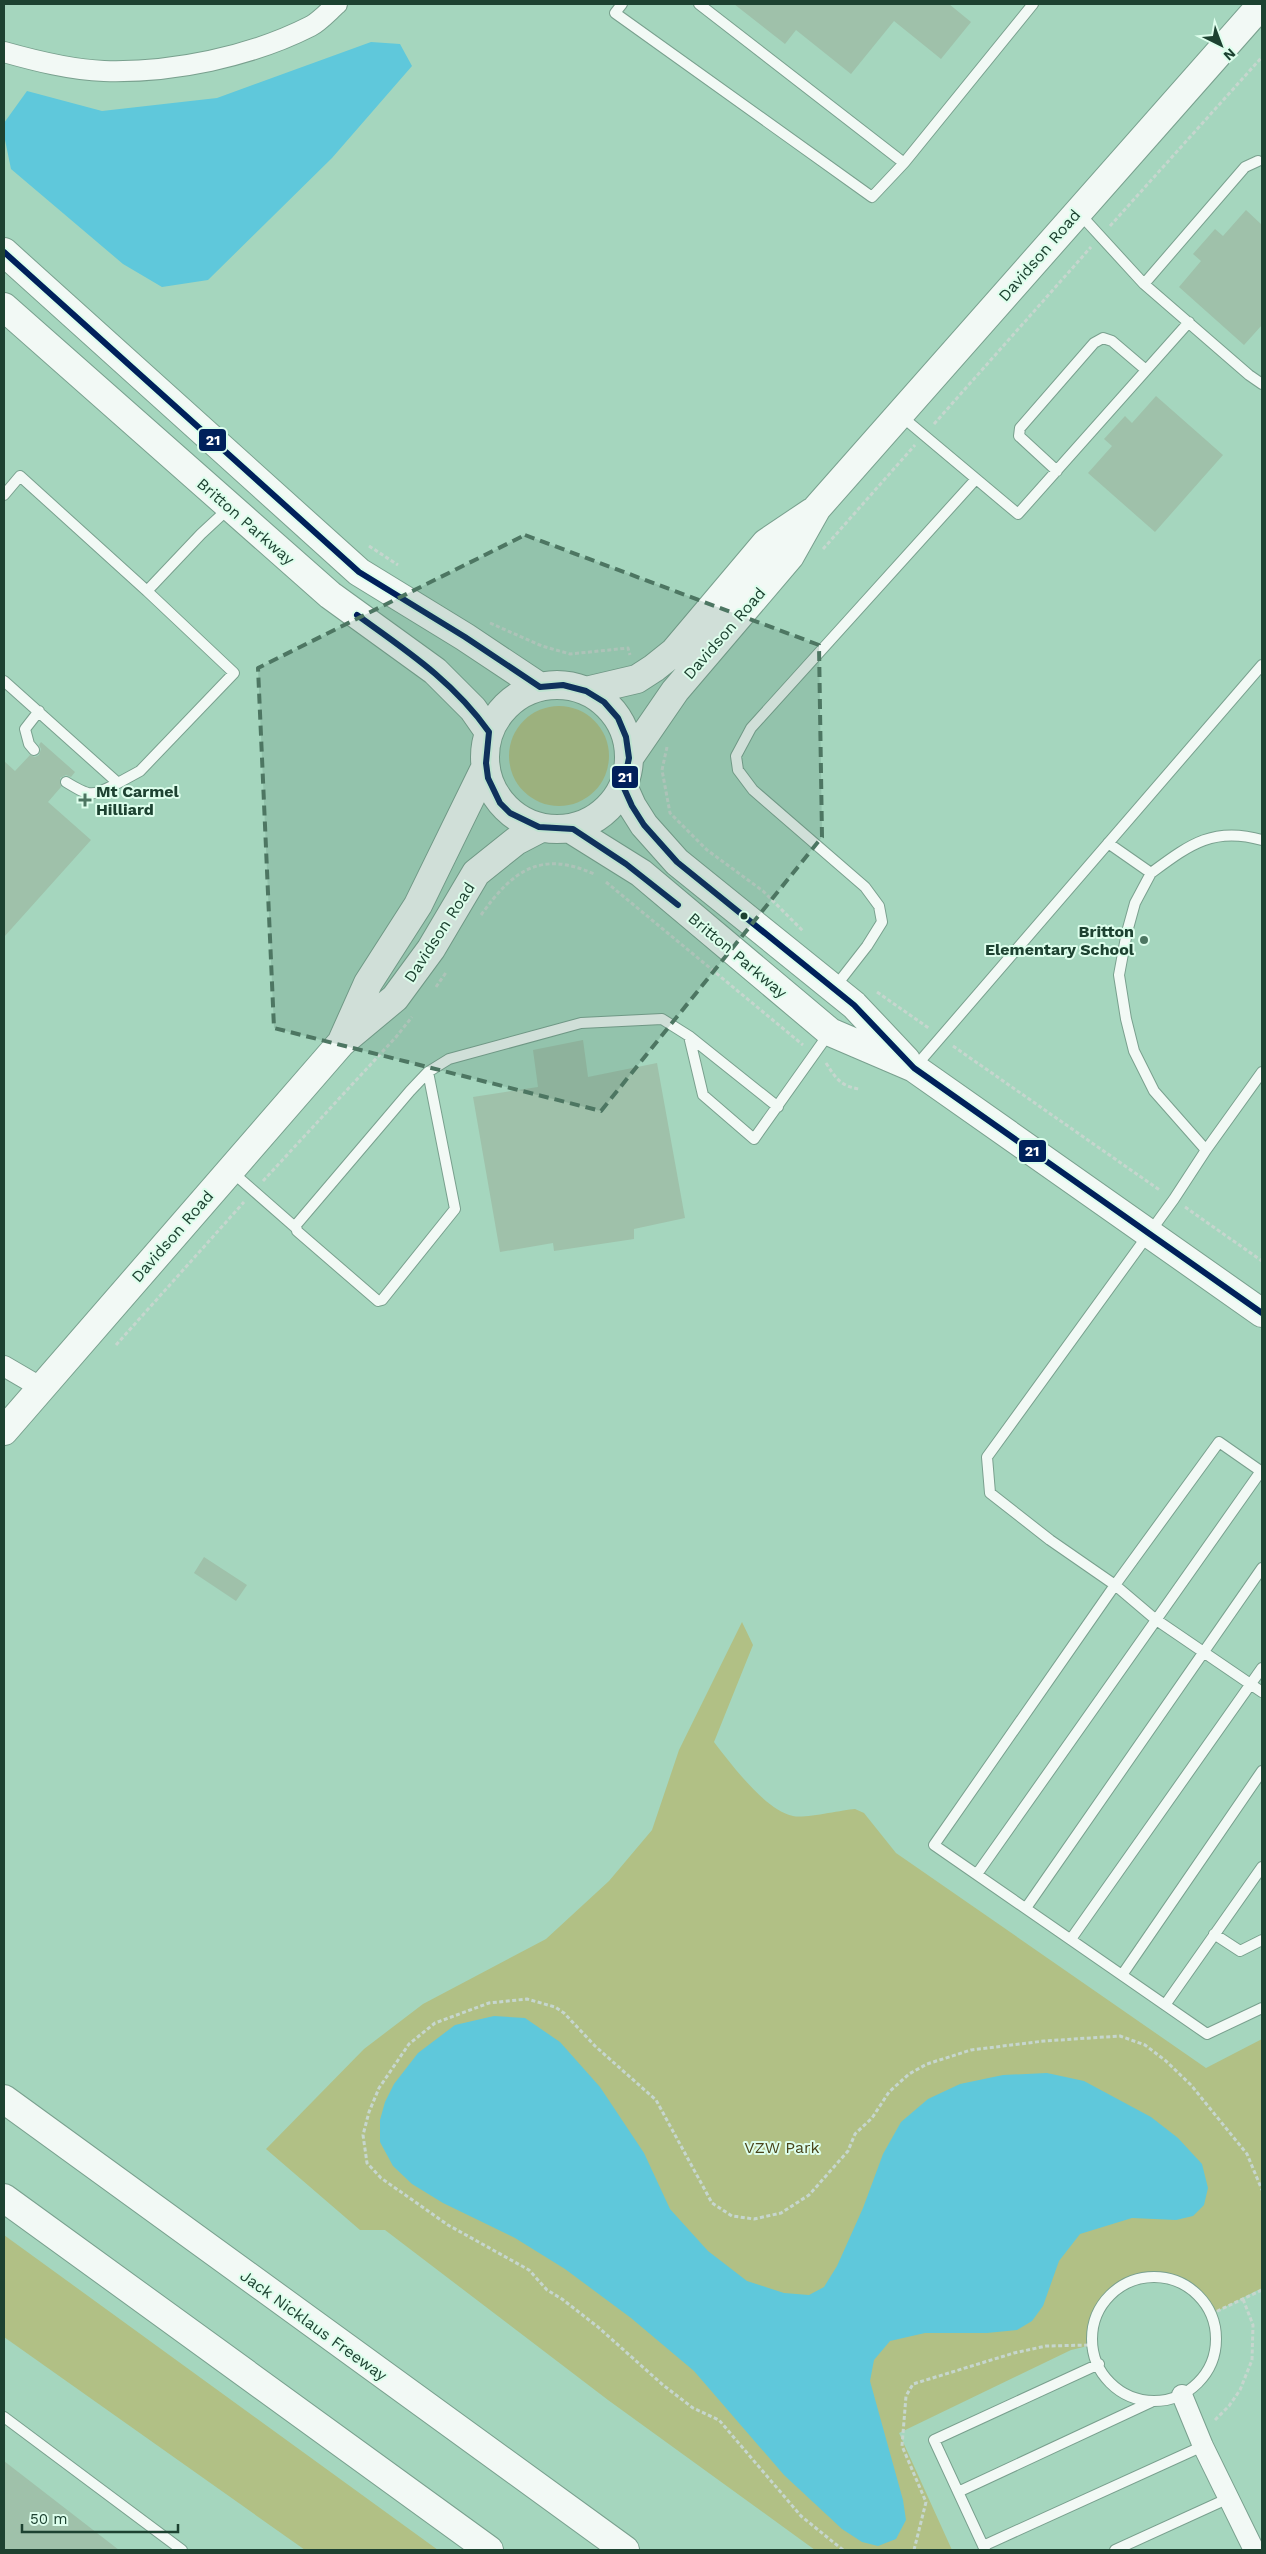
<svg xmlns="http://www.w3.org/2000/svg" width="1266" height="2554" font-family="'Work Sans',sans-serif">
	<style>
		.green { fill: #b1c085 }
		.water { fill: #5fc8db }
		.building { fill: #9fc1aa }
		.lines { fill: none; stroke-linecap: round; stroke-linejoin: round }
		.lane-casing { stroke: #79a08e; stroke-width: 12 }
		.street-casing { stroke: #79a08e; stroke-width: 22 }
		.secondary-casing { stroke: #79a08e; stroke-width: 30 }
		.highway-casing { stroke: #79a08e; stroke-width: 30 }
		.path { stroke: #c6d6ce; stroke-width: 3; stroke-dasharray: 4 2.5; stroke-linecap: butt }
		.lane { stroke: #f2f9f5; stroke-width: 10 }
		.street { stroke: #f2f9f5; stroke-width: 20 }
		.secondary { stroke: #f2f9f5; stroke-width: 28 }
		.highway { stroke: #f2f9f5; stroke-width: 28 }
		.bus-1-casing { stroke: #ddfeec; stroke-width: 10 }
		.bus-1 { stroke: #00205b; stroke-width: 6 }
		.marked { fill: #4d7662; fill-opacity: 0.2; stroke: #4d7662; stroke-width: 4; stroke-dasharray: 10 6; stroke-linejoin: round }
		.poi-dot { fill: #4d7662; stroke: #ddfeec; stroke-width: 2 }
		.bus-dot { fill: #1d4231; stroke: #ddfeec; stroke-width: 2 }
		.labels { text-anchor: middle; stroke-width: 4; stroke-linejoin: round; paint-order: stroke }
		.street-label { font-size: 16px; fill: #1d4231; stroke: #ddfeec }
		.poi-label { font-size: 16px; font-weight: bold; fill: #1d4231; stroke: #ddfeec; text-anchor: start }
		.park-label { font-size: 16px; fill: #484319; stroke: #ddfeec }
		.line-badge { stroke: #ddfeec; stroke-width: 2 }
		.badge-label { font-size: 14px; text-anchor: middle; font-weight: bold; fill: #fff }
	</style>
	<rect width="100%" height="100%" fill="#a5d6be"/>
	<!-- green -->
	<path class="green" d="M509 756a50 50 0 1 1 100 0a50 50 0 1 1-100 0Z
		M742,1622L753,1645L714,1742C731,1764 765,1810 793,1816C804,1819 841,1810 855,1809L864,1813L896,1853L1206,2068L1262,2039V2288L1211,2314L1198,2294L1167,2278L1133,2281L1110,2295L1100,2309L1094,2326L1092,2345L1071,2350L899,2433L952,2550H815L608,2400L385,2230H360L266,2149L364,2049L423,2004L546,1939L609,1881L652,1830L679,1750Z
		M4,2235L438,2550H305L4,2337Z"/>
	<!-- water -->
	<path class="water" d="M371,42L400,44L412,66L332,158L208,280L162,287L123,264L11,169L4,135V123L27,91L102,111L217,98Z
		M494,2016L525,2018L560,2042L600,2087L644,2153L670,2209L708,2251L747,2281L784,2293L809,2295L824,2287L837,2266L863,2208L883,2154L901,2122L928,2099L960,2084L1003,2075L1047,2073L1084,2081L1151,2117L1178,2138L1202,2164L1208,2188L1204,2205L1193,2216L1176,2220L1132,2218L1080,2234L1059,2261L1043,2306L1032,2321L1017,2330L987,2333H925L890,2341L874,2360L870,2381L903,2500L906,2520L896,2539L878,2546L862,2542L842,2529L784,2475L694,2371L631,2318L565,2269L515,2238L443,2203L412,2184L393,2166L380,2142V2120L385,2102L394,2084L418,2053L455,2025Z"/>
	<!-- building -->
	<path class="building" d="M734,4H949L971,22L941,59L894,21L851,74L796,30L785,44Z
		M1246,210L1262,225V325L1244,345L1179,287L1201,261L1193,254L1215,229L1223,236Z
		M1156,396L1223,455L1155,532L1088,473L1112,446L1104,439L1125,416L1132,423Z
		M41,742L75,772L71,777L66,775L60,778L61,787L48,802L91,840L4,937V761L15,771L30,755L35,757L39,755L41,749L39,745Z
		M583,1040L588,1077L657,1063L685,1218L634,1229V1239L554,1251L553,1243L500,1252L473,1097L538,1087L533,1050Z
		M204,1557L247,1585L236,1601L194,1573Z
		M4,2461L119,2550H4Z"/>
	<g class="lines">
		<!-- lane casing -->
		<g class="lane-casing">
			<path id="lane" d="M622,4L615,13L872,197L904,163L699,4
				M904,163L1033,4
				M1078,212L1144,284L1249,375L1262,384
				M1144,284L1245,167L1258,161
				M900,415L1018,514L1189,322
				M1057,471L1019,436L1020,428L1094,343L1103,338L1112,341L1146,370
				M4,495L20,476L147,591L201,534L229,508
				M4,681L118,783L140,771L234,673L147,591
				M34,750L29,744L25,729L39,711
				M66,782C92,798 92,796 118,783
				M1108,843L1151,873C1189,845 1213,826 1262,840
				M1151,873L1135,903L1127,932L1119,975L1126,1019L1134,1051L1154,1091L1206,1150
				M835,987L867,946L882,922L879,906L865,887L753,790L738,770L736,756L751,728L976,479
				M689,1036L778,1107
				M915,1067L1262,665
				M428,1072L455,1209L382,1300L378,1301L297,1231L296,1225L410,1091L428,1072L449,1059L581,1023L662,1019L689,1036L703,1095L754,1139L830,1032
				M1262,1072L1206,1150L1174,1199L987,1457L990,1493L1050,1540L1115,1585L934,1845L1207,2034L1262,2008
				M231,1171L296,1228
				M1262,1472L1219,1442L1115,1585L1155,1619L1262,1692
				M977,1874L1261,1471
				M1026,1908L1262,1568
				M1214,1934L1240,1951L1262,1940
				M1071,1939L1262,1668
				M1122,1975L1262,1771
				M1165,2005L1262,1867
				M1092 2339a62 62 0 1 1 124 0a62 62 0 1 1-124 0Z
				M4,2417L182,2550
				M958,2492L1151,2402
				M983,2546L1203,2446
				M985,2550L934,2440L1099,2364
				M1115,2550L1229,2498"/>
		</g>
		<!-- street casing -->
		<g class="street-casing">
			<path id="street" d="M4,52C36,61 71,70 104,71C172,73 250,57 311,26C320,21 329,11 337,4
				M4,1366L40,1387
				M1182,2395L1203,2446L1254,2550"/>
		</g>
		<!-- secondary casing -->
		<g class="secondary-casing">
			<path id="secondary" d="M4,252L359,572L465,637L540,687
				M4,307L330,595L435,671L473,709L489,732
				M485 757a72 72 0 1 1 144 0a72 72 0 1 1-144 0Z
				M586,691L637,679L654,668L674,652L766,543L812,512
				M629,758L675,691L790,556L817,508L1262,4
				M623,786L632,806L644,825L677,862L854,1005L906,1060
				M569,828L641,873L830,1032L914,1068L1262,1313
				M343,1039L368,983L418,905L485,768
				M4,1431L341,1043L395,998L431,949L476,873L516,841L541,828"/>
		</g>
		<!-- highway casing -->
		<g class="highway-casing">
			<path id="highway" d="M4,2099L625,2550
				M4,2198L489,2550"/>
		</g>
		<!-- path -->
		<path class="path" d="M1110,226L1262,57
			M934,424L1091,247
			M369,546L398,565
			M823,549L915,445
			M490,623L542,646L570,654L628,648L630,655
			M667,747L662,770L670,813L707,850L763,891L803,931
			M606,882L803,1045
			M481,915C513,870 541,850 594,874
			M436,987L447,971
			M877,992L930,1029
			M953,1046L1161,1191
			M826,1063C835,1077 840,1086 859,1089
			M263,1181L396,1037L412,1017
			M1185,1207L1262,1261
			M116,1345L244,1202
			M1211,2314L1262,2290
			M1215,2420L1229,2406L1240,2390L1252,2360L1253,2325L1243,2299
			M843,2550L801,2516L719,2420L693,2408L663,2385L598,2327L562,2299L547,2290L529,2270L448,2225L381,2178L367,2163L363,2135L369,2112L379,2088L409,2044L435,2023L489,2003L527,1999L555,2007L564,2013L595,2046L656,2100L712,2203L732,2216L754,2219L781,2213L809,2195L848,2151L855,2134L872,2118L889,2092L909,2074L927,2064L971,2050L1044,2041L1120,2036L1145,2045L1166,2061L1191,2085L1247,2154L1262,2190
			M914,2550L926,2502L902,2446L906,2396L913,2384L1014,2353L1046,2346L1092,2345"/>
		<!-- lane -->
		<use href="#lane" class="lane"/>
		<!-- street -->
		<use href="#street" class="street"/>
		<!-- secondary -->
		<use href="#secondary" class="secondary"/>
		<!-- highway -->
		<use href="#highway" class="highway"/>
		<!-- bus-1 casing -->
		<g class="bus-1-casing">
			<path id="bus-1" d="M4,252L359,572L465,637L540,687L563,685L586,691L604,702L618,718L626,737L629,758L623,786L632,806L644,825L677,862L854,1005L914,1068L1262,1313
				M357,615C407,651 453,681 489,732L486,763L488,778L500,803L510,813L539,827L573,829L626,864L678,905"/>
		</g>
		<!-- bus-1 -->
		<use href="#bus-1" class="bus-1"/>
	</g>
	<!-- marked area -->
	<path class="marked" d="M525,535L819,645L822,837L601,1111L274,1028L258,668Z"/>
	<!-- markers -->
	<g class="poi-dot">
		<path d="M82.5 792.5h5v5h5v5h-5v5h-5v-5h-5v-5h5z"/>
		<circle cx="1144" cy="940" r="5"/>
	</g>
	<circle class="bus-dot" cx="744" cy="916" r="4.5"/>
	<g class="labels">
		<!-- street labels -->
		<g class="street-label">
			<text transform="translate(1039 255) rotate(-49)" y="6">Davidson Road</text>
			<text transform="translate(246 521) rotate(41)" y="6">Britton Parkway</text>
			<text transform="translate(724 633) rotate(-49)" y="6">Davidson Road</text>
			<text transform="translate(439 932) rotate(-57)" y="6">Davidson Road</text>
			<text transform="translate(738 955) rotate(40)" y="6">Britton Parkway</text>
			<text transform="translate(172 1236) rotate(-49)" y="6">Davidson Road</text>
			<text transform="translate(314 2325) rotate(36)" y="6">Jack Nicklaus Freeway</text>
		</g>
		<!-- poi labels -->
		<g class="poi-label">
			<text x="96" y="797">Mt Carmel<tspan x="96" dy="18">Hilliard</tspan></text>
			<text x="1134" y="937" text-anchor="end">Britton<tspan x="1134" dy="18">Elementary School</tspan></text>
		</g>
		<!-- park labels -->
		<g class="park-label">
			<text x="782" y="2153">VZW Park</text>
		</g>
	</g>
	<g class="line-badge">
		<rect x="198" y="428" width="29" height="24" rx="5" fill="#00205b"/>
		<rect x="611" y="765" width="28" height="24" rx="5" fill="#00205b"/>
		<rect x="1018" y="1139" width="29" height="24" rx="5" fill="#00205b"/>
	</g>
	<g class="badge-label">
		<text x="213" y="445">21</text>
		<text x="625" y="782">21</text>
		<text x="1032" y="1156">21</text>
	</g>
	<!-- border -->
	<rect width="1266" height="2554" fill="none" stroke="#1d4231" stroke-width="10"/>
	<!-- north arrow -->
	<g transform="translate(1221 45) rotate(138)" stroke="#ddfeec" stroke-width="4" paint-order="stroke">
	<path d="M0-4L9 19L0 12L-9 19Z" fill="#1d4231"/>
	<text y="-8" font-size="14" font-weight="bold" text-anchor="middle" fill="#1d4231">N</text>
	</g>
	<!-- scale -->
	<path d="M22 2524v8h156v-8" fill="none" stroke="#1d4231" stroke-width="2.5"/>
	<text x="30" y="2524" font-size="15" fill="#1d4231" stroke="#ddfeec" stroke-width="4" paint-order="stroke">50 m</text>
</svg>
